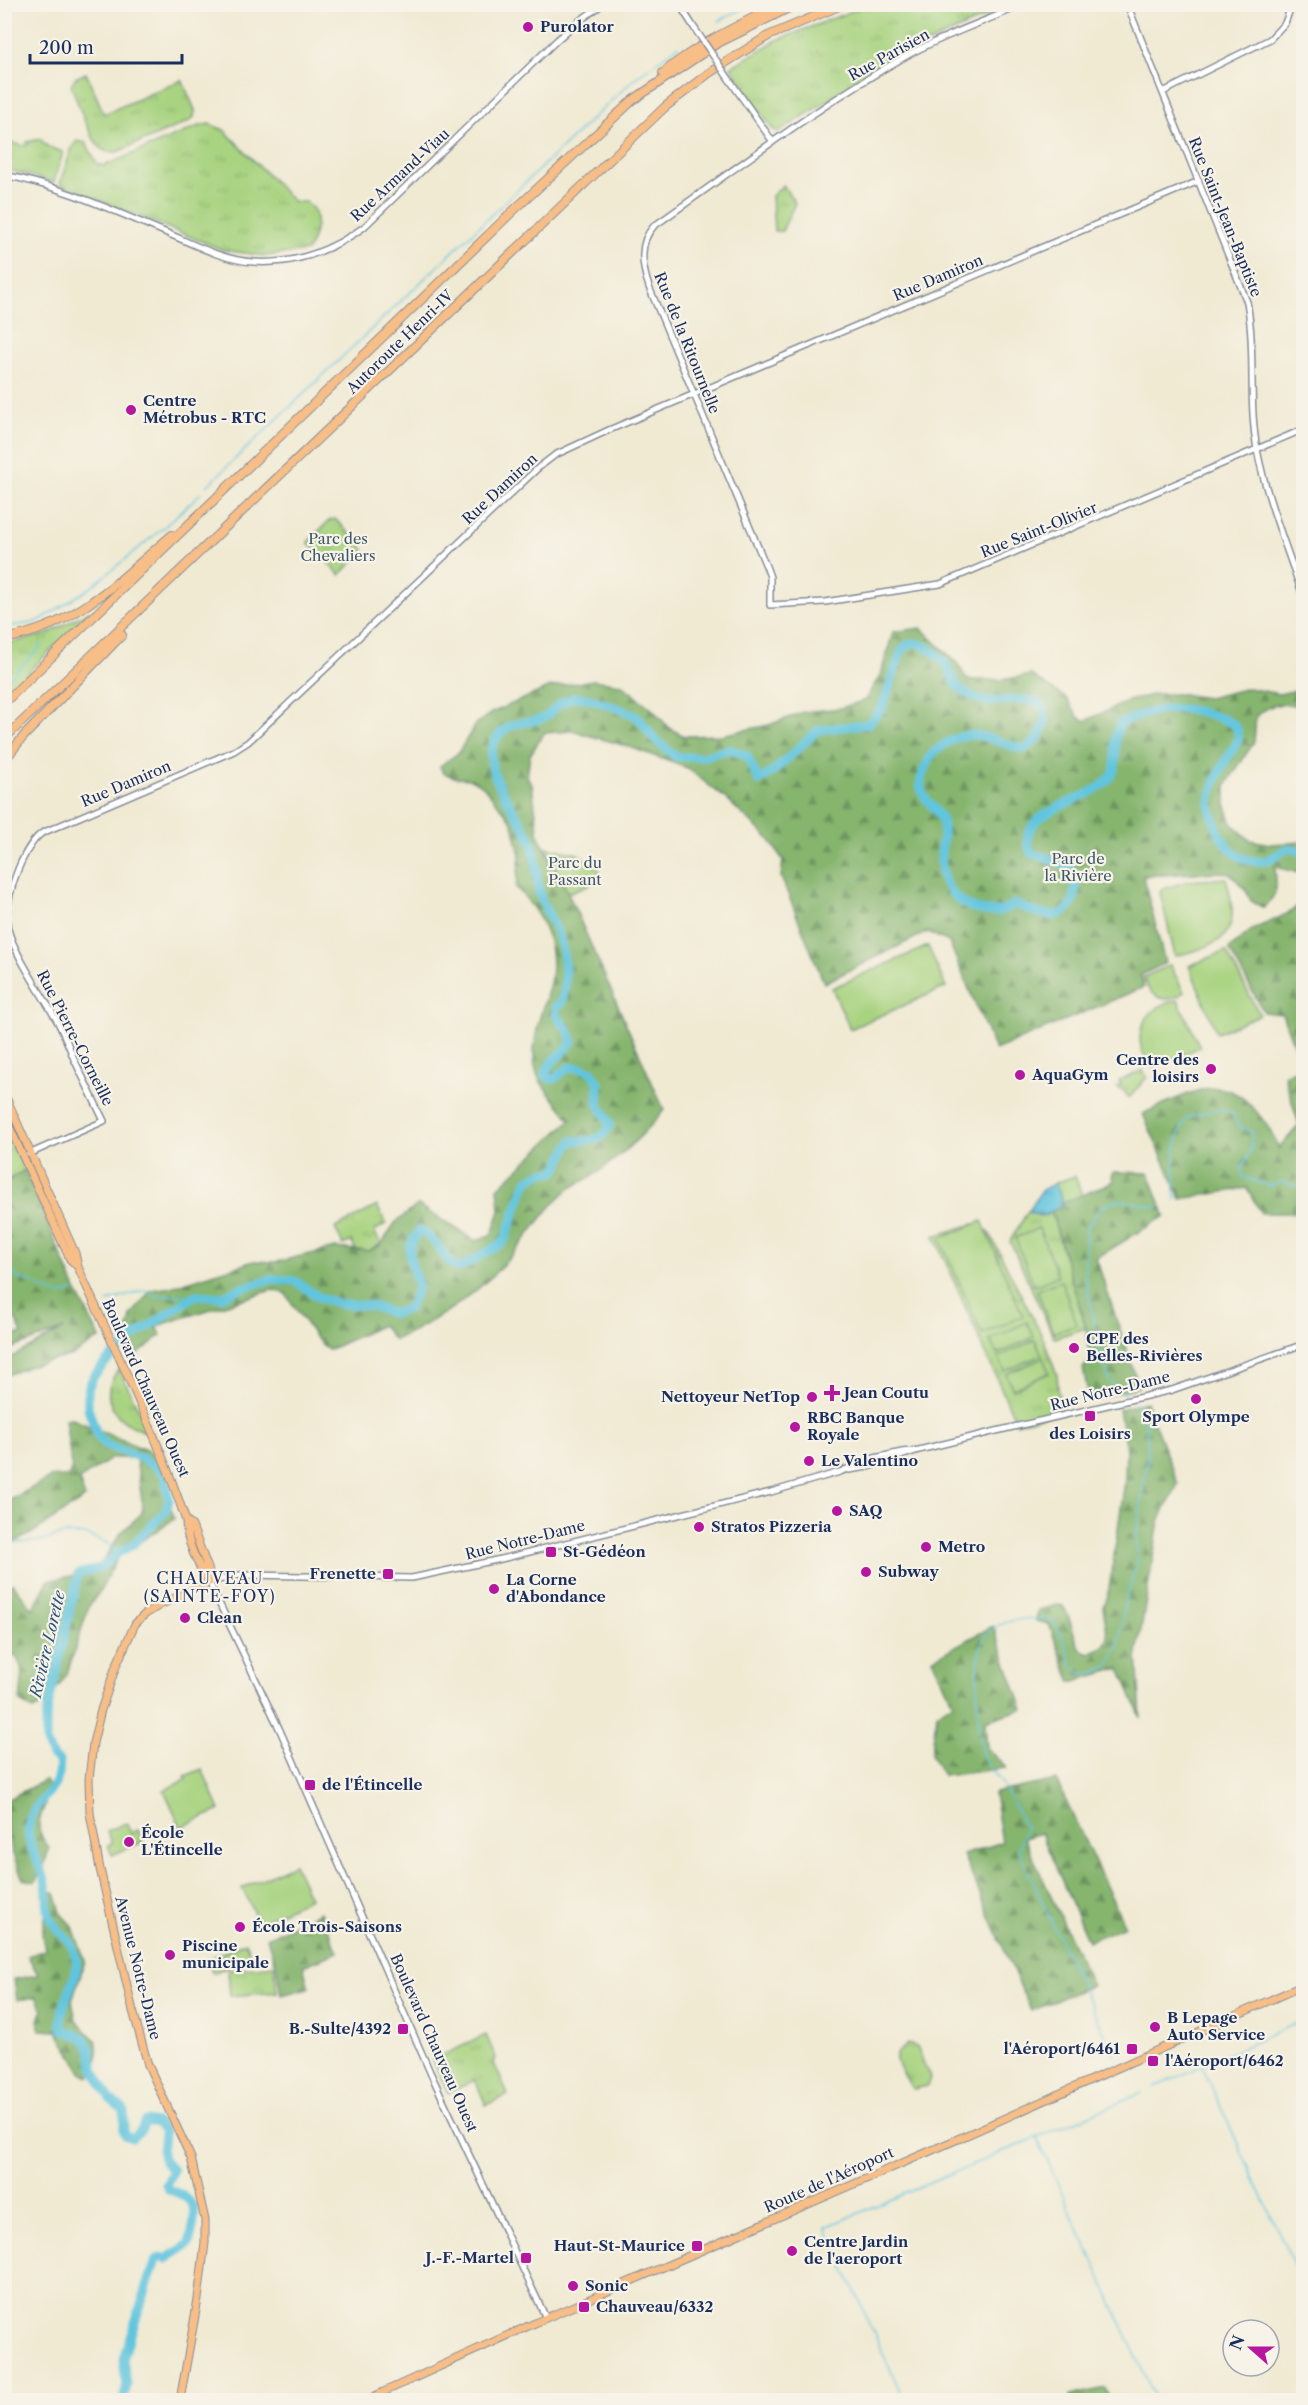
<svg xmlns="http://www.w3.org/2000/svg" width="1308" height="2405" font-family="'Libre Caslon Text',serif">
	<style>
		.grass { fill: url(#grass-tufts); stroke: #62816f; stroke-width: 1.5 }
		.forest { fill: url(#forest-firs); stroke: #507266; stroke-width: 1.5 }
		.pitch { fill: #a8d380; stroke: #62816f; stroke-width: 1.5 }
		.water { fill: url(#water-ripples); stroke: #3e7a9e; stroke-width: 1.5 }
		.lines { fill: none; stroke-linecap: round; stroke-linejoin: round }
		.stream { stroke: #61c5de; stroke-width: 1.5 }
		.river { stroke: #61c5de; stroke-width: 9 }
		.minor-casing { stroke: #868c98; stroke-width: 8 }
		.major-casing { stroke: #868c98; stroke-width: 9 }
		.highway-casing { stroke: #868c98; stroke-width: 10 }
		.minor { stroke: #fff; stroke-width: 5 }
		.major { stroke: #f7be87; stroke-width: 7 }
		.highway { stroke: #f7be87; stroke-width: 8 }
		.minor-bridge-casing { stroke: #868c98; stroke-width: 8; stroke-linecap: butt }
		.minor-bridge { stroke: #fff; stroke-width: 5 }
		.poi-dot { fill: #b5179e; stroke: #f7f3e8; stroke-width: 2 }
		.labels { text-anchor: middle; stroke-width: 4.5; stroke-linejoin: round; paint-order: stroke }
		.poi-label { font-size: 15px; font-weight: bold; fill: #1b2f5e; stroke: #f7f3e8; text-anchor: start }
		.street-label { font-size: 15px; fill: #1b2f5e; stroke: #f7f3e8 }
		.park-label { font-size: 15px; fill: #3e5866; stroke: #f7f3e8 }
		.neighbourhood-label { font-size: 16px; letter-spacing: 1.5px; fill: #1b2f5e; stroke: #f7f3e8 }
		.water-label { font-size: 16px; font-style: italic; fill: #2c547e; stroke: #f7f3e8 }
	</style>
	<defs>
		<pattern id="grass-tufts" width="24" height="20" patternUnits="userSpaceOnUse" patternTransform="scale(1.5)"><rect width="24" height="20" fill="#a8d380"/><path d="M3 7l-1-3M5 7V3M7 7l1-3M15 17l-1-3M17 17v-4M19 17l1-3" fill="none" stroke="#90b571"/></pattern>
		<pattern id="forest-firs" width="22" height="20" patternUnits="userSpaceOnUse" patternTransform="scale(1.5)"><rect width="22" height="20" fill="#86b56e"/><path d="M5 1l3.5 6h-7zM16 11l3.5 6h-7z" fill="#6d945e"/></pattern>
		<pattern id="water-ripples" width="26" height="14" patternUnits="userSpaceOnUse" patternTransform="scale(1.5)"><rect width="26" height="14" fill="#61c5de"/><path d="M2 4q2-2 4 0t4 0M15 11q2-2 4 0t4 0" fill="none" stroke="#4fa0b7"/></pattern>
	</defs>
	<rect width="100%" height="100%" fill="#f7f3e8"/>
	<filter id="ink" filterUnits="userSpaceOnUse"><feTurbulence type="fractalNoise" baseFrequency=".0167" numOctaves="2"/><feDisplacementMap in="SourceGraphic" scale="12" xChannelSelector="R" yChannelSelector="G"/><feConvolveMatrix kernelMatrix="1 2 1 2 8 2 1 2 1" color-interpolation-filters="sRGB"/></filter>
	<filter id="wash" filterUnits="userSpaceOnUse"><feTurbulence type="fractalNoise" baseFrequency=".008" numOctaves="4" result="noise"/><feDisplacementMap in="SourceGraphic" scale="24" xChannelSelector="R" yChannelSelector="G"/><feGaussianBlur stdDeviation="1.35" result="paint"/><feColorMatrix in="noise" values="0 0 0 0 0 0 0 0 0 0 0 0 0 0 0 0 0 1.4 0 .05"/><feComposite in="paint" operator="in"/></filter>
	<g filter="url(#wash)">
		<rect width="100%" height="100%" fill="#f0ead3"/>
		<!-- grass -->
		<path class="grass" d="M867,5H1011L890,61L779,132L772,129L731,67L775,41Z
			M86,73L104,114L182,80L195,110L194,117L190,121L117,152C112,152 107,153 103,150C90,142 77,100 71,85L75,78Z
			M209,124L224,130L294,202H306C309,205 314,209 315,213C319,223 312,243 307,251L265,256L223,250L60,184L72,147L77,141L86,143L97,164L104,166L199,126Z
			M40,139L48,147L63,152L54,182L5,169V142L26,146L27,142Z
			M783,185L795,203L782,231H774L772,196Z
			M335,519L362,546L364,551L340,575L308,542L330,520Z
			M89,611L90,612L5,695V644L47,634Z
			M546,847L578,854L600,870L598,881L568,893Z
			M1143,1070L1147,1077L1129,1098L1124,1091L1117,1087L1121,1085L1119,1081Z
			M4,1125L25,1170L5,1182H4Z
			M377,1206L386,1224L374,1231L381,1244L359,1256L351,1241L343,1245L335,1228Z
			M1028,1211L1039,1216L1048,1215L1051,1211L1086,1328L1054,1338L1010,1241Z
			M972,1224L980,1226L989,1232L1043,1338L1057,1375L1060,1411L1017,1424L934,1236Z
			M119,1369L150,1433C119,1425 94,1400 119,1369Z
			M274,1965L277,1992L230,1996L228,1970Z
			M486,2035L496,2058L494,2063L508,2095L486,2105L475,2080L448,2093L432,2060Z
			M908,2044L917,2047L930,2078L927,2086L914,2089L911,2087L896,2061V2054Z"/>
		<!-- forest -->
		<path class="forest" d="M921,628L958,664L967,680H1002L1031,675L1067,699L1078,717L1085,721L1128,701L1156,694H1182L1208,698L1248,688L1279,694L1293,691L1297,693L1301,706C1280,703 1272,703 1256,716L1254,742L1226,785V806L1232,824L1250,840L1270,844L1303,842V874L1275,867C1276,888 1280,891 1264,908L1251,901L1246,891L1231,874L1217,872L1143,876L1165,963L1141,975L1144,987L995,1050L949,942L927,932L824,983L781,877L783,860L769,839L725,798L687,768L630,747L573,731L544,733L530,755L527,777L532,784L539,837L568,893L664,1110C643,1136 624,1153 597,1173C588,1179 578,1183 569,1189C549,1205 534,1229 518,1248C484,1290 442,1319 394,1340L382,1325L328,1350L316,1338L285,1293L272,1290L157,1326L161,1335L132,1359L122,1337L129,1326L131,1316L151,1290L171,1287L254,1261L276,1262L335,1248L369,1251L381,1245L395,1223L418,1205L476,1241L492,1234L500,1211L498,1188L570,1120C561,1106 540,1086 536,1071C532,1057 534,1044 537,1030C540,1012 549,993 551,977C556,939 540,913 516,887L520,855L512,821L483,786L471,779L457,778L443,773L440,766L458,753L476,724L491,713L548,688L593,680L621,684L653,710L669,728L684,736L721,735L769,725L804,712L841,708L865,700L881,674L893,632Z
			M1303,900V1209L1291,1213H1261L1247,1188L1181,1199L1143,1114C1158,1106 1201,1086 1218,1088C1246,1090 1269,1125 1279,1148L1299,1125L1284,1075L1302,1067L1282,1014L1264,1012L1229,949L1252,930L1291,912Z
			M25,1170L76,1290L100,1338L73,1355L30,1366L5,1376V1361L64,1329L5,1351V1339L22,1333C10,1308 0,1300 12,1273L5,1263V1182Z
			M1115,1172L1149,1173L1165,1216L1096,1258L1139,1387L1094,1399L1088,1393L1083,1368L1090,1361L1086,1328L1051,1211L1063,1203L1113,1182L1112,1174Z
			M1146,1402L1178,1484L1159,1521L1137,1654L1141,1718L1120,1668L1071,1682L1049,1624L1036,1621L1038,1610L1058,1605L1063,1606C1072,1620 1073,1636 1081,1650L1089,1653L1103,1647L1108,1638L1103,1607L1109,1589L1125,1481L1126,1449L1119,1409Z
			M70,1418L151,1452L163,1479L174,1519L118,1557L100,1591L89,1606L67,1674L46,1704L33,1710L20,1702C21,1686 26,1668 15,1656L5,1658V1584H13L33,1609L48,1581L97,1570L121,1533L141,1514L143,1509L136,1458H112L79,1480L85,1498L29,1535L5,1546V1503L51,1477H68L72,1470L65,1419Z
			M993,1626L1023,1709L985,1721L987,1748L1006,1768L943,1776L931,1754L937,1713L953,1703L932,1659Z
			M45,1780C55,1793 38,1813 39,1826C39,1834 44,1841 49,1848L45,1863L35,1882L23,1879C13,1857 0,1822 8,1799Z
			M1056,1780L1125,1926L1088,1941L1041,1833L1024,1838L1092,1985L1031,2011L963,1855L1002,1842L994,1793Z
			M50,1891L55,1893L62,1915L73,1927L85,1961L72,2001L76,2020L97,2042C97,2055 99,2068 89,2077L83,2074L57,2031L40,2030L38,2020L43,2010L36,1997L17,2000L14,1979L38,1975L28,1956L45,1950L42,1934Z
			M320,1912L338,1952L303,1966L309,1988L281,1995L276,1965L267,1938Z
			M1105,2388L1111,2400H1070V2396Z"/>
		<!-- pitch -->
		<path class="pitch" d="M1226,878C1242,935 1227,943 1175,956L1160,892L1163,889L1188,881Z
			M928,946L946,987L850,1029L832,988Z
			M1226,951L1260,1015L1217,1033L1189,966Z
			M1170,965L1184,992C1167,1006 1147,997 1144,977Z
			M1178,1000L1200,1047L1153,1068C1127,1040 1143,1006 1178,1000Z
			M1075,1176L1082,1195L1063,1203L1055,1183Z
			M982,1221L1023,1316L982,1334L940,1239Z
			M1039,1228L1058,1276L1034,1286L1015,1238Z
			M1061,1281L1077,1324L1053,1333L1037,1290Z
			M1027,1322L1034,1337L997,1354L990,1340Z
			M1035,1340L1042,1355L1005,1371L998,1357Z
			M1043,1358L1049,1373L1013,1389L1006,1374Z
			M202,1769L220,1810L181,1827L164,1790L187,1779L185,1776Z
			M126,1823L131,1833L138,1830L143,1842L112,1855L108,1845L112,1843L107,1831Z
			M294,1864L310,1898L259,1923L242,1888Z
			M245,1942L251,1956L213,1973L207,1960Z"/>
		<!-- water -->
		<path class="water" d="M1055,1183L1063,1203C1048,1214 1047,1220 1028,1211L1042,1190Z"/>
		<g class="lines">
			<!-- stream -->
			<path class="stream" d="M719,21L751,4
				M207,486L634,79L678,46
				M4,627L33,623L42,619L90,588L163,528L201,493
				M4,683L41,647L40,643
				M1175,1200C1175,1170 1170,1143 1188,1117L1221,1109L1233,1113L1239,1127L1252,1131V1147L1241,1170L1243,1177L1270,1186L1281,1182L1304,1188
				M4,1263L17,1278L32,1282L41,1288L60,1295L74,1291
				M107,1302L145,1290L156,1296L196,1295
				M1129,1398L1110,1381L1099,1350L1085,1275L1086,1229L1101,1207L1118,1200L1159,1207
				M4,1543L42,1541L65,1534L87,1535L107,1543L117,1554
				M1115,2056L1018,1850L1026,1828C1018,1814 1011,1798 1002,1784C997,1775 988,1767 984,1758C977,1739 973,1651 985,1636C999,1618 1033,1616 1053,1621L1065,1643L1072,1666L1083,1674H1093L1108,1666L1118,1647L1125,1603L1137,1562V1531L1148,1454L1146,1424L1135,1402
				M1202,2066L1304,2287
				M1155,2087L1304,2020
				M1037,2138L1156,2400
				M904,2400L826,2227L1142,2093"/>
			<!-- river -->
			<path class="river" d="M123,2400L127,2385L123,2360L125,2352L156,2260L161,2257L166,2259L189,2244C196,2216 201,2199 169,2190L166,2185L173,2170C156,2158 164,2149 164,2131L157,2123L146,2121L141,2130L132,2138L126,2136L124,2131V2110L110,2099L94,2070L90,2049L84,2038L62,2029C57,2003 81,1979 76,1958C71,1935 56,1934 50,1917C45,1905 49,1892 45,1880C40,1861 25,1845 29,1824C33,1797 64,1792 59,1761L52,1756L46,1742V1717L78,1574L102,1567L117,1554L132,1545L166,1511L169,1500L165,1476L156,1466L141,1458L106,1445L98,1437L88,1408V1389L93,1377L107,1361L132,1338L196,1295L221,1297L238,1289L273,1279L295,1281L320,1298L340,1304L372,1306L394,1314L409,1308L418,1287C414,1263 400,1252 420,1230C424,1233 429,1236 432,1240C442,1248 447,1266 460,1268L504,1242L527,1181L543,1172H554C562,1163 564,1151 572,1141C590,1140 603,1143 610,1124L598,1103L599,1083L592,1072L581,1068L569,1067L554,1079H550L545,1075C551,1056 563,1058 572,1041L569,1032L556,1015V1006L561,1004C568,985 565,955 559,936C554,922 544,910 540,895C535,877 538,858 531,841C521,814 476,770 496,739C511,716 532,727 548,715C553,712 556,706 561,703C566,700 573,697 578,697C590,698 629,711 638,718C644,723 647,731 652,736C659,744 668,750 676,757H703L729,749L747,756L759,781L775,770L818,730L868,724L882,708L901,652L908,644L917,643C927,646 941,656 946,665C953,674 953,686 964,692C970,695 978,700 985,701C1001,704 1051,688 1045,721C1042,736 1037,741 1024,749C990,742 974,723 942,746C935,751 930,755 927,763C923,771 919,780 921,789C924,802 940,810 943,824C944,835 940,849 941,861C941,886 956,904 980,910C994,913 1002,913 1014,904C1026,908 1042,917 1056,915C1078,912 1081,878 1067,865L1031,853C1011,811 1086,803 1107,781C1121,767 1113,753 1116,737C1116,732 1119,727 1120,723C1157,707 1184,703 1222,719C1229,722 1236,723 1238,732C1240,743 1232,749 1228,757C1221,768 1210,790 1210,804C1210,808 1212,813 1213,817C1220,840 1235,864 1263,861C1271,860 1281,852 1288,848L1304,852"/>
		</g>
	</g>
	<g filter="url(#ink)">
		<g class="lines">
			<!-- minor casing -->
			<g class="minor-casing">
				<path id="minor" d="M679,4L695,29
					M1025,4C986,21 944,35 908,55C819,105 737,168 654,226C638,243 642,266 649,287L766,566L770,577V605L825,602L940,584L1304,429
					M1127,4L1247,302C1256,351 1248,401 1257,449C1266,498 1288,551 1304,599
					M729,79L773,142
					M1163,92L1270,39L1285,23L1292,4
					M4,175C61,186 114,211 167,233C195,245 223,260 253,262C294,265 331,251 364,227L557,40L575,24L603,4
					M29,1154L104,1121C94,1100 84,1080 74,1059C68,1044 62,1028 53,1014C40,991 14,953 8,929C2,904 22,847 42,833L234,751L248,742L538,468L555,455L609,430L1199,181
					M849,1470L868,1467L919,1450L992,1432L1172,1390L1304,1344
					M546,2318L430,2072L279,1728L209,1582L240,1575L412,1578L501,1559L771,1492L840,1472L870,1459L902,1452L919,1450"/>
			</g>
			<!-- major casing -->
			<g class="major-casing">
				<path id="major" d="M4,1093L75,1253L78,1267C115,1351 157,1433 186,1521C186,1541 198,1566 209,1582
					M4,1115L70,1259L77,1266
					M186,1521L192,1526L209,1571V1582
					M180,2400L198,2299L205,2243V2220L191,2158L148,2065L132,2007L100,1869L90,1813L89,1779L93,1743L101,1710L116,1666L135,1624L144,1615L160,1605L209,1582
					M366,2400L546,2318L951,2142L1304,1985"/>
			</g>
			<!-- highway casing -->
			<g class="highway-casing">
				<path id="highway" d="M663,73C697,44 740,25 780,4
					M4,639C77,626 118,581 172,535
					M4,703L512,212L633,100L716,44L797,4
					M4,739L665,107L709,73L768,36L844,4
					M4,761L23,737L122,635"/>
			</g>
			<!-- minor -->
			<use href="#minor" class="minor"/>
			<!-- major -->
			<use href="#major" class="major"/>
			<!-- highway -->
			<use href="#highway" class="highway"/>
			<!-- minor-bridge casing -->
			<g class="minor-bridge-casing">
				<path id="minor-bridge" d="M695,29L729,79"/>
			</g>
			<!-- minor-bridge -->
			<use href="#minor-bridge" class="minor-bridge"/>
		</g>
	</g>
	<!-- markers -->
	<g class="poi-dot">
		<circle cx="528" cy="27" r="6"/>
		<circle cx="131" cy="410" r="6"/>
		<circle cx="1211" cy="1069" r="6"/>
		<circle cx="1020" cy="1075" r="6"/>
		<circle cx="1074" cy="1348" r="6"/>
		<path d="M829 1384h6v6h6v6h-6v6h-6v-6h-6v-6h6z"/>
		<circle cx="812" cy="1397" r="6"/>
		<circle cx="1196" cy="1399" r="6"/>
		<rect x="1084" y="1410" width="12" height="12" rx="3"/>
		<circle cx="795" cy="1427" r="6"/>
		<circle cx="809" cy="1461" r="6"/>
		<circle cx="837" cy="1511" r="6"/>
		<circle cx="699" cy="1527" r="6"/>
		<circle cx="926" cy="1547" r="6"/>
		<rect x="545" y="1546" width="12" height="12" rx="3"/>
		<circle cx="866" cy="1572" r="6"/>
		<rect x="382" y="1568" width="12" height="12" rx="3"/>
		<circle cx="494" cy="1589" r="6"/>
		<circle cx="185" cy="1618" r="6"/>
		<rect x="304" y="1779" width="12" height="12" rx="3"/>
		<circle cx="129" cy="1842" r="6"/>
		<circle cx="240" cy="1927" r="6"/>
		<circle cx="170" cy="1955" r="6"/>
		<circle cx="1155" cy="2027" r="6"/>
		<rect x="397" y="2023" width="12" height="12" rx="3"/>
		<rect x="1126" y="2043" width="12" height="12" rx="3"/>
		<rect x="1147" y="2055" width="12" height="12" rx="3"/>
		<rect x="691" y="2240" width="12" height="12" rx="3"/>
		<circle cx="792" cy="2251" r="6"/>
		<rect x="520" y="2252" width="12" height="12" rx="3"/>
		<circle cx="573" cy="2286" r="6"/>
		<rect x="578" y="2301" width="12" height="12" rx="3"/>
	</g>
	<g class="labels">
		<!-- poi labels -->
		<g class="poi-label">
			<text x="540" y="32">Purolator</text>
			<text x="143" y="406">Centre<tspan x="143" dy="17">Métrobus - RTC</tspan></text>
			<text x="1199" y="1065" text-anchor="end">Centre des<tspan x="1199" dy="17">loisirs</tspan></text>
			<text x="1032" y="1080">AquaGym</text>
			<text x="1086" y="1344">CPE des<tspan x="1086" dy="17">Belles-Rivières</tspan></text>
			<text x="844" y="1398">Jean Coutu</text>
			<text x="800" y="1402" text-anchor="end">Nettoyeur NetTop</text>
			<text x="1196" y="1422" text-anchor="middle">Sport Olympe</text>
			<text x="807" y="1423">RBC Banque<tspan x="807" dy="17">Royale</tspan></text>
			<text x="1090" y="1439" text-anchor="middle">des Loisirs</text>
			<text x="821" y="1466">Le Valentino</text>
			<text x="849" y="1516">SAQ</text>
			<text x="711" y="1532">Stratos Pizzeria</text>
			<text x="938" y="1552">Metro</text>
			<text x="563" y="1557">St-Gédéon</text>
			<text x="878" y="1577">Subway</text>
			<text x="376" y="1579" text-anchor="end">Frenette</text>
			<text x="506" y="1585">La Corne<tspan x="506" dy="17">d'Abondance</tspan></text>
			<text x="197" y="1623">Clean</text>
			<text x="322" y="1790">de l'Étincelle</text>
			<text x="141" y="1838">École<tspan x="141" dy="17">L'Étincelle</tspan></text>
			<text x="252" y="1932">École Trois-Saisons</text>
			<text x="182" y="1951">Piscine<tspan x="182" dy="17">municipale</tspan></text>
			<text x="1167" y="2023">B Lepage<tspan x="1167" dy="17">Auto Service</tspan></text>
			<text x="391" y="2034" text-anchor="end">B.-Sulte/4392</text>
			<text x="1120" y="2054" text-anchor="end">l'Aéroport/6461</text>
			<text x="1165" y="2066">l'Aéroport/6462</text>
			<text x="804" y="2247">Centre Jardin<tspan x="804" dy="17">de l'aeroport</tspan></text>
			<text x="685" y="2251" text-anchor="end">Haut-St-Maurice</text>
			<text x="514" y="2263" text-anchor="end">J.-F.-Martel</text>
			<text x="585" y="2291">Sonic</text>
			<text x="596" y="2312">Chauveau/6332</text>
		</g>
		<!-- street labels -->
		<g class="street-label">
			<text transform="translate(889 55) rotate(-29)" y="5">Rue Parisien</text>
			<text transform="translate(400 175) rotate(-43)" y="5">Rue Armand-Viau</text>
			<text transform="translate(1225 217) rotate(68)" y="5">Rue Saint-Jean-Baptiste</text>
			<text transform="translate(938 278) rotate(-23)" y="5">Rue Damiron</text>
			<text transform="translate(400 342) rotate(-44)" y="5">Autoroute Henri-IV</text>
			<text transform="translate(687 343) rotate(68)" y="5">Rue de la Ritournelle</text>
			<text transform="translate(500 489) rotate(-43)" y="5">Rue Damiron</text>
			<text transform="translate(1039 530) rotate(-22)" y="5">Rue Saint-Olivier</text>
			<text transform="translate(126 784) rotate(-23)" y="5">Rue Damiron</text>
			<text transform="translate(75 1038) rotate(63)" y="5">Rue Pierre-Corneille</text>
			<text transform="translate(146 1388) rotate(66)" y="5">Boulevard Chauveau Ouest</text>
			<text transform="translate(1110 1391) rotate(-14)" y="5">Rue Notre-Dame</text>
			<text transform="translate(525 1540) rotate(-14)" y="5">Rue Notre-Dame</text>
			<text transform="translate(138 1968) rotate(76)" y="5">Avenue Notre-Dame</text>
			<text transform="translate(434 2043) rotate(66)" y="5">Boulevard Chauveau Ouest</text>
			<text transform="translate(829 2180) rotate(-24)" y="5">Route de l'Aéroport</text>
		</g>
		<!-- park labels -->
		<g class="park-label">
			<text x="338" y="544">Parc des<tspan x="338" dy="17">Chevaliers</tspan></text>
			<text x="1078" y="864">Parc de<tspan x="1078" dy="17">la Rivière</tspan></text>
			<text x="575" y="868">Parc du<tspan x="575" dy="17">Passant</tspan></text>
		</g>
		<!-- neighbourhood labels -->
		<g class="neighbourhood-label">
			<text x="210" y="1584">CHAUVEAU<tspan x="210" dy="18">(SAINTE-FOY)</tspan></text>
		</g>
		<!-- water labels -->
		<g class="water-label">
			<text transform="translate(47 1644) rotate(-77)" y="6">Rivière Lorette</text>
		</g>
	</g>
	<!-- margin -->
	<rect width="1308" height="2405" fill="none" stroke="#f7f3e8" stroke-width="24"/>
	<!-- north arrow -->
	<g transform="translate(1251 2348) rotate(291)"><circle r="28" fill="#f7f3e8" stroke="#9fa5b1" stroke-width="1.5"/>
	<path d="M0-4.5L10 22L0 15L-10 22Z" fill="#b5179e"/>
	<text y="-9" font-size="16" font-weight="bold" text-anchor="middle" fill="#1b2f5e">N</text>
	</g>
	<!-- scale -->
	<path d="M30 54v9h152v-9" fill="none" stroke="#1b2f5e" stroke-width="3"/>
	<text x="39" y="54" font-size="18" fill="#1b2f5e" stroke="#f7f3e8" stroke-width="4.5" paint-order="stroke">200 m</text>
</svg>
